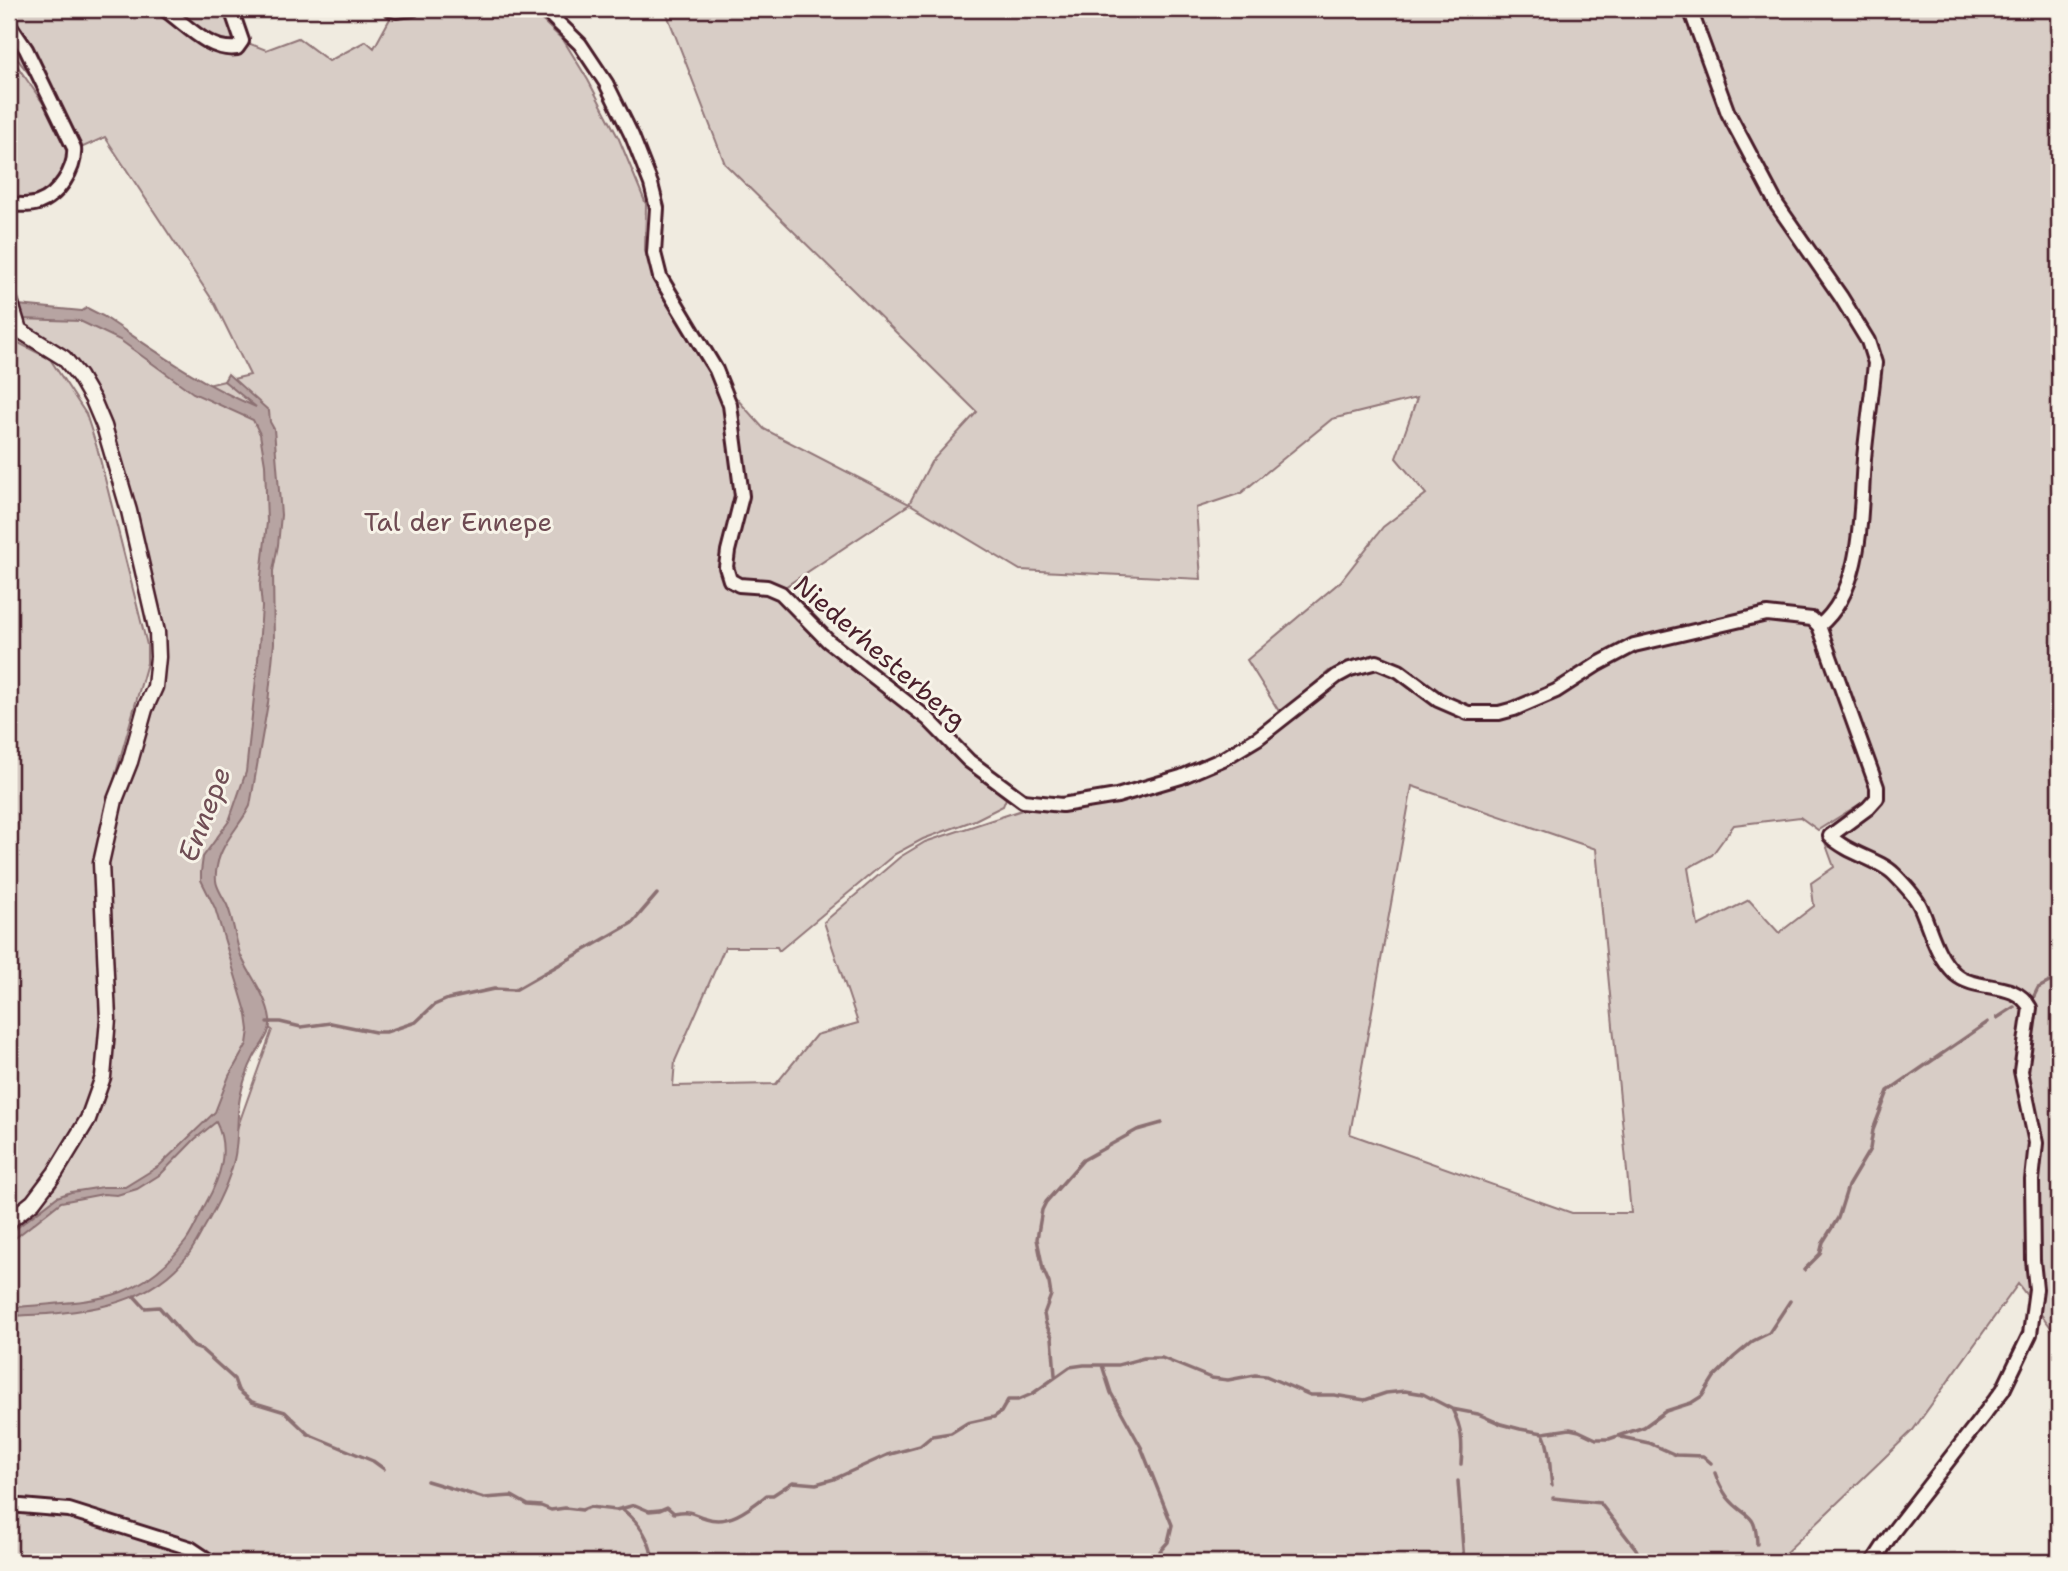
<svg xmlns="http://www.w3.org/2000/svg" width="2068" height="1571" font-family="'Shantell Sans',sans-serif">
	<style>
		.green { fill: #d8cdc6; stroke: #917678; stroke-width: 2; fill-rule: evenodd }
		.water { fill: #b7a4a2; stroke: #8b6f72; stroke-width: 2 }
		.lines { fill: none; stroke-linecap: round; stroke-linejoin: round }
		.stream { stroke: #8b6f72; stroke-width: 3.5 }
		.minor-casing { stroke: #4a1f2b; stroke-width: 18 }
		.tertiary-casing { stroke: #4a1f2b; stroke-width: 19 }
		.minor { stroke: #f7f3e8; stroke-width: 12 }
		.tertiary { stroke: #f7f3e8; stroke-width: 14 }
		.labels { text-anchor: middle; stroke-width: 6; stroke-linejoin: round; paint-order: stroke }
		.park-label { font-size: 26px; fill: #6e4a52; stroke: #f7f3e8 }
		.street-label { font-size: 26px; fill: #4a1f2b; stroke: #f7f3e8 }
		.water-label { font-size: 28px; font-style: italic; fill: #704e55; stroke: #f7f3e8 }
	</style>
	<rect width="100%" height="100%" fill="#f0ebe0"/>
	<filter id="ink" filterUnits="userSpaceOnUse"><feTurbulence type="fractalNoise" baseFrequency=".0143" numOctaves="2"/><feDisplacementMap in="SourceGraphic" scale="14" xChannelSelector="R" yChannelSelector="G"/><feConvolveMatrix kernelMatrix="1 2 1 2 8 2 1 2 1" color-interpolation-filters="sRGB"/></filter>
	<g filter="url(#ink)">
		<!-- green -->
		<path class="green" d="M9,9H163L213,46L226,51L239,48L243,41L266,50L298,38L329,61L366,41L374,48L392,15L419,9H530L564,41L588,80L619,139L646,204L645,251L657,286L704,366L709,368L764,429L909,504L931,462L977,412L725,164L665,9H2059V1338L2018,1284L1913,1430L1776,1562H9V1226L55,1188L93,1126L106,1081L112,1036L105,869L110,840L132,768L142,708L154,703L164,657L157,610L139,530L123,473L105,422L78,368L19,324L9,323V309L92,317L199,387L250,375L215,304L105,137L81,148L71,126L9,49ZM1417,398L1396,458L1426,494L1383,527L1341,581L1247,660L1280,713L1330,670L1354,660L1376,658L1400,668L1437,696L1470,712H1499L1556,689L1596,663L1632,644L1684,629L1767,611L1807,614L1814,611L1882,788C1880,818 1852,813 1843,836L1848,846L1894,868L1924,903L1945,957L1967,978L1972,981L2010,986L2026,997L2034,1012L2023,1071L2038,1137L2039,1168L2028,1205C2025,1187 2035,1162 2032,1142C2030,1119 2017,1097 2016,1074C2016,1054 2030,1028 2025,1011C2018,985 1982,997 1964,986C1926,960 1925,910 1892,881C1876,866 1846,854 1826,845L1834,867L1811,883L1814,906L1779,933L1749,900L1698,926L1688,868L1712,855L1734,825L1800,817L1818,830L1866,800L1874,786L1817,628L1807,621L1766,616L1634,647L1599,666L1558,692L1515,711L1499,715L1468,716L1437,702L1397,673L1377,667L1340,680L1258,743L1226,762L1183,780L1118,798L1064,807L1025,809L925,842L900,857L824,922L858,1023L816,1035L776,1084L673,1086L675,1061L725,947H777L779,951L895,854L923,839L975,820L1003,806L1007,796L966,763L925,720L859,672L827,644L776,593L910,504L1020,570L1201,579L1196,508L1241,493L1332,419ZM1412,786L1596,849L1631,1213H1572L1350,1134ZM263,1024L272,1030L232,1143L245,1059Z
			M166,9H229L241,41L226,48Z
			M9,54L63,132L69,153C66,161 63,172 58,179C47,194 25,202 9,195Z
			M9,338L50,359L86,414L98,451L147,645V663L99,833L96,863L103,1010L102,1057L89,1108L42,1185L9,1216Z"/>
		<!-- water -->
		<path class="water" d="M18,305L82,311L87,308L103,316C153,349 200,384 256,407L224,381L228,374L269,411L270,422L274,429L281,515L278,545L273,571L274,643L268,703L250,806C240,826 221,843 217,866C213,885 219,889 227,905C234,921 235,940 241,956C250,976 267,996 270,1019C272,1033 261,1044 254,1057C248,1069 243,1083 240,1097C236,1118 239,1140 234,1160C228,1185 217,1206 204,1228C199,1237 194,1247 188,1255C145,1311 73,1313 9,1316V1308C84,1299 135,1309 186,1241C194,1230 199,1216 206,1203C220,1178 230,1150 216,1122L195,1139L161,1174L137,1189L117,1195L103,1194L61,1202L9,1243V1234L57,1197L71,1192L103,1187H125L159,1166L215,1112L229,1076L247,1044L249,1030L247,1015L215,908L201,880V872L203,857L229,821L246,772L258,660L262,607L260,585L267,522L265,464L260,434L253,420L193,393L120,340L80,321L21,319Z"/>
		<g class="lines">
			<!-- stream -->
			<path class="stream" d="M2031,1002L2038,988L2059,977
				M1997,1018L2014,1007
				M267,1022H280L301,1027L331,1023L375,1032H386L416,1022L434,1005L448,999L494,989L515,990L632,923L657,894
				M1804,1270L1820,1254L1823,1242L1838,1218L1848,1186L1870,1149L1873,1130L1888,1091L1988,1022
				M134,1296L145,1308L159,1307L194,1347L202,1350L234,1379L238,1390L252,1402L285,1412L308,1434L373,1461L384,1469
				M1102,1365L1111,1393L1141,1447L1172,1525L1168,1542L1160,1551L1161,1557
				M1055,1375L1052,1337L1046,1324L1044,1314L1051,1295L1049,1283L1043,1269L1037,1239L1042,1210L1046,1202L1083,1160L1137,1130L1162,1123
				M1452,1409C1462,1428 1463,1443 1461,1464
				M1543,1433C1551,1450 1549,1467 1552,1485
				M1621,1437L1649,1443L1676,1455L1703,1456L1711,1463
				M1715,1473C1718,1482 1723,1491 1728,1498C1745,1519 1756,1510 1757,1544
				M427,1481L484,1498L512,1496L528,1505L541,1506L551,1510L565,1508L582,1510L590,1507L616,1510L635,1505L649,1511L660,1510L667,1507L674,1513C691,1510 690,1513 706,1518C729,1526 750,1508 767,1495H773L793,1482L816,1484L834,1479L887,1455L920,1446L932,1436L951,1433L967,1423L994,1417L1001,1412L1008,1400H1018L1032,1394L1070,1367L1084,1365H1118L1144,1358H1162L1211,1378L1228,1380L1255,1375L1266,1376L1310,1395H1334L1365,1400L1386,1393L1405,1391L1423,1394L1452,1409L1478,1414L1501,1424L1520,1429L1543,1433L1570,1429L1579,1431L1596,1439H1609L1644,1427L1666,1411L1691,1403L1702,1396L1714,1377L1734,1357L1753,1341L1769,1333L1790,1301
				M1458,1481L1464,1562
				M1553,1498L1600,1503L1636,1549L1642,1562
				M622,1509C640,1523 651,1540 653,1562"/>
			<!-- minor casing -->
			<g class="minor-casing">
				<path id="minor" d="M164,9C186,24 209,52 237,48L242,41L231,9
					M390,9L396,11L413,9
					M544,9L580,44L606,83L632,136L651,184L657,208L654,253L660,277L716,370L730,405L742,496L728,551L726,567L730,580L739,585L767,587L781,593L828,641L928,719L969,761L1023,801L1062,805L1117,796L1181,777L1223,759L1258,738L1337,676L1350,669L1377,662L1399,671L1438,700L1468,713H1499L1514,709L1556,691L1598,664L1634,645L1767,614L1812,619L1819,626L1877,787V798L1868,808L1830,836C1848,854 1879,859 1894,874C1903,883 1916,896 1921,908C1931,931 1936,956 1955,974C1977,993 2015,979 2030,1008L2021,1071L2036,1143L2032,1180L2033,1260L2036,1289L2030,1334L2003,1390L1892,1533L1873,1562
					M1690,9L1728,113L1777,205L1841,297L1868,341L1875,363C1872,395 1867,427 1864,459C1860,512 1864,590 1819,626
					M9,24L26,49L74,148C76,169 58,196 38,203C29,206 18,205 9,204
					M9,1505L69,1510L190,1548L211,1562"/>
			</g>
			<!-- tertiary casing -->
			<g class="tertiary-casing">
				<path id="tertiary" d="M9,297L19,330L64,358L79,376L93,400L104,426L129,511L157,632L158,657L155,687L145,709L130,762L115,800L101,863L108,1019L103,1077L88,1119L55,1173L33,1202L9,1221"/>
			</g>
			<!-- minor -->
			<use href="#minor" class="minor"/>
			<!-- tertiary -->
			<use href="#tertiary" class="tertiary"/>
		</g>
	</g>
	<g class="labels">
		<!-- park labels -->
		<g class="park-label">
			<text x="458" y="531">Tal der Ennepe</text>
		</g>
		<!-- street labels -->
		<g class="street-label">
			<text transform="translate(880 652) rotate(41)" y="9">Niederhesterberg</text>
		</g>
		<!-- water labels -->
		<g class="water-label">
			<text transform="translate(204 814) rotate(-69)" y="10">Ennepe</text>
		</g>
	</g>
	<!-- margin -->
	<rect width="2068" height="1571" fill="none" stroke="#f7f3e8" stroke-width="35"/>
	<rect x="18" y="18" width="2033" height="1536" fill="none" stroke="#4a1f2b" stroke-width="2.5" filter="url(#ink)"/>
</svg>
